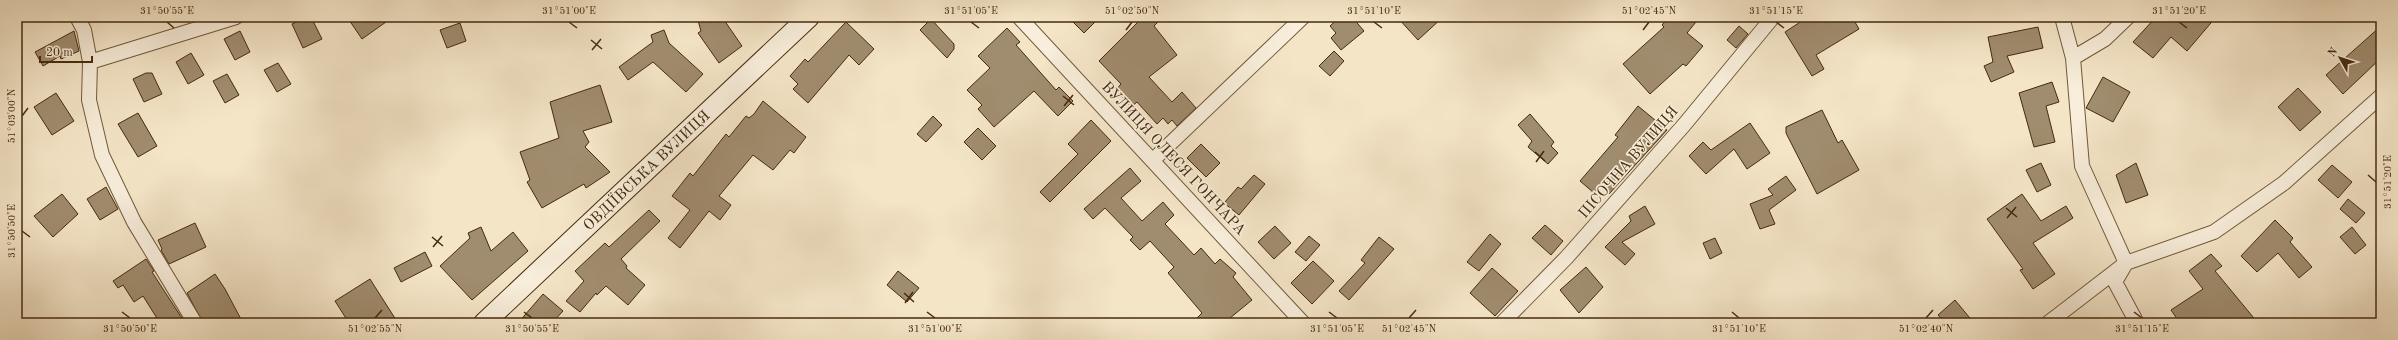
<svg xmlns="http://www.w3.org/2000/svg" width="2398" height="340" font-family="'Old Standard TT',serif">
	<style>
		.building { fill: #a08c6e; stroke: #452b0d }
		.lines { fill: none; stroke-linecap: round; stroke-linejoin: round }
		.minor-casing { stroke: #715a3c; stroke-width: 16 }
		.secondary-casing { stroke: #452b0d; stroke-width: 22 }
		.minor { stroke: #f8eedb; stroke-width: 14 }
		.secondary { stroke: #f8eedb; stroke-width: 20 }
		.ticks { fill: none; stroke: #452b0d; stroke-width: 1.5 }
		.labels { text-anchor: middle; stroke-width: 3.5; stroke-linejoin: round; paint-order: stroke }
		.street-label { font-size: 15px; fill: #452b0d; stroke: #f8eedb }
		.neatline { fill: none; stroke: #452b0d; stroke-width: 1.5 }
		.ticks-label { font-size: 10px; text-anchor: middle; fill: #452b0d }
	</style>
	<rect width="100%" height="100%" fill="#f4e5c7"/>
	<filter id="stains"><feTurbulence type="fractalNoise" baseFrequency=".005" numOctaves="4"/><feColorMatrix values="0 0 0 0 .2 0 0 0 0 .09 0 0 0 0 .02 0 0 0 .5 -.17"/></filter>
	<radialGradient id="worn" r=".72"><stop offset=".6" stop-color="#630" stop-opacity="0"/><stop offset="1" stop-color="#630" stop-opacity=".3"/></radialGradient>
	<!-- building -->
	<path class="building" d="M307,17H311L322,39L303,48L292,24Z
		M347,17H393L362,39Z
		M697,17H722L742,46L719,63L698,33L701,31Z
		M1068,17H1100L1084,33Z
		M1143,17H1163L1154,26L1177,55L1149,77L1172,102L1182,92L1196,108L1177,126L1172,120L1168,124L1163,118L1157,124L1137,102L1131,107L1116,90L1121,84L1099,61Z
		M1340,17H1352L1364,31L1341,50L1331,38L1336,33L1330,26Z
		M1397,17H1443L1418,40Z
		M1669,17H1700L1687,33L1703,46L1686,66L1683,64L1650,94L1623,64L1664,27L1662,25Z
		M1808,17H1852L1859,29L1816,55L1824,69L1812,76L1785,32Z
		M2156,17H2216L2187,51L2171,37L2153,58L2133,42Z
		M931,19L954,44V49L947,58L920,30Z
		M846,22L874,49L859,65L849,55L808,103L793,89L798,84L790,76L805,59L808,62Z
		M460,23L466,41L447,48L440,30Z
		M1739,26L1748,34L1736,48L1727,40Z
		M2381,26V58L2343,94L2326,75Z
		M2038,27L2043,48L2007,56L2014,72L1991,82L1984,66L1993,62L1988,37Z
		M1007,28L1020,42L1016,45L1056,90L1059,87L1073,101L1058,116L1034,91L994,127L978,109L982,105L967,90L990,68L978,56Z
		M664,30L669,43L703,74L686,92L653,62L628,80L619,67L653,42L651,35Z
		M74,31L79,51L61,59L60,56L43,66L35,52Z
		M240,31L250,52L235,60L224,39Z
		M1334,51L1344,61L1330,76L1319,66Z
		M191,53L204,75L188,84L176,62Z
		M278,63L291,84L277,92L264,70Z
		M146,73H152L162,94L144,102L133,79Z
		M227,74L239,95L225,103L213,81Z
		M2103,77L2130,92L2113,122L2086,108Z
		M2052,82L2059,102L2046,106L2055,142L2034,147L2019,93Z
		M600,85L612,122L583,131L589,142L585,147L610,172L586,188L584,184L542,208L527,182L530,180L520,152L559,138L550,102Z
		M2298,88L2321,112L2300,131L2278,107Z
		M56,93L74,121L52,135L34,107Z
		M763,101L806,137L794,153L790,150L773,170L753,155L719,196L731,205L720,220L709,211L680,248L668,238L690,210L672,196L690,173L693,176L726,134L729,137L746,116L749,118L754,114Z
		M1638,106L1667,130L1609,194L1600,186L1594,193L1580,181L1618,137L1615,135Z
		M1822,110L1838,143L1842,140L1859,170L1817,194L1786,133V127Z
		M138,113L157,146L138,157L118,124Z
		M1530,114L1554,142L1551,146L1558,153L1548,164L1528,147L1532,141L1518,125Z
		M933,116L942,125L926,142L917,134Z
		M1091,120L1111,141L1050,202L1040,192L1078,154L1068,144Z
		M1750,123L1770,153L1747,169L1734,149L1706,174L1689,156L1703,142L1711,150Z
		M978,128L996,146L982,160L964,142Z
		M1201,144L1220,163L1206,177L1187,158Z
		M2041,163L2051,185L2037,192L2026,170Z
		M2136,163L2148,195L2126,203L2116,175Z
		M2332,165L2352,182L2338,198L2318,180Z
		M1130,168L1141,181L1121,198L1142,221L1163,202L1174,215L1165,224L1194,255L1201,248L1215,264L1220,259L1236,273L1233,277L1252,300L1224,323H1192L1202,313L1168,273L1174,267L1150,241L1140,250L1130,240L1133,237L1105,208L1093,219L1084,209Z
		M1254,175L1265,184L1239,215L1224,203L1238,187L1241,189Z
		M1786,176L1796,190L1769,210L1775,224L1760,229L1750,204L1773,195L1768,189Z
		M106,187L118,209L100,220L87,199Z
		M62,194L78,214L53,237L34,216Z
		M2022,194L2041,221L2066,206L2073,218L2033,243L2055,274L2033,289L2020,270L2023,269L1987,219Z
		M2348,199L2365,213L2356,223L2340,209Z
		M1645,206L1655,224L1622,242L1635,254L1625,265L1605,247L1631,221L1629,216Z
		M649,210L660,221L621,259L627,266L626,268L645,285L628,305L606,286L597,295L596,293L580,312L566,301L584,281L575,271L605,243L609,247Z
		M2275,220L2293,238L2290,242L2312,267L2299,278L2278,253L2257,272L2241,256Z
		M195,223L206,247L169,264L161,250L162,249L158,240Z
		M1545,225L1563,241L1551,255L1532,238Z
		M1275,226L1291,243L1274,259L1258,242Z
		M481,227L491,251L513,232L528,251L472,300L440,266L470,238L468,233Z
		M2352,227L2366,245L2355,254L2340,237Z
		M1490,234L1501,244L1479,271L1467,262Z
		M1309,236L1320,245L1306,261L1295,252Z
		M1379,237L1394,249L1349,300L1339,291L1365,263L1361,260Z
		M1715,238L1722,253L1710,259L1703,243Z
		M425,252L432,266L401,282L394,268Z
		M2211,254L2222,266L2215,271L2258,323H2180L2171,310L2203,289L2189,271Z
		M146,259L154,271L152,272L185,323H160L143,296L134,302L123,285L118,288L113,281Z
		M1313,261L1334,281L1312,304L1291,283Z
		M1586,267L1603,287L1579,313L1560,290Z
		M1492,268L1518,291L1495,316L1470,293Z
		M898,271L919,288L907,302L887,285Z
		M215,274L225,289L243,323H203L187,293Z
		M370,279L375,287L398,323H349L335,301Z
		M543,294L563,311L552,323H518Z
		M1955,300L1974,323H1945L1938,315Z"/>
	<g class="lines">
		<!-- minor casing -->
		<g class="minor-casing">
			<path id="minor" d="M77,17L84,30L90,62L89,100L102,155L134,222L195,323
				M1019,17L1303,323
				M2062,17L2073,58L2082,166L2126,263L2115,282L2137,323
				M2073,58L2105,39L2128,17
				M90,62L236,17
				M1153,160L1303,17
				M1502,323L1567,257L1684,125L1773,17
				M2048,323L2126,263L2214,232L2284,183L2381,96"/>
		</g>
		<!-- secondary casing -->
		<g class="secondary-casing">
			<g id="secondary">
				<path id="s1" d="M484,323L809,17"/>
			</g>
		</g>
		<!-- minor -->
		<use href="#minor" class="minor"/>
		<!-- secondary -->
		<use href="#secondary" class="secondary"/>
	</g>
	<!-- ticks -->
	<path class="ticks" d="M167,22L174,28M569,22L577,28M971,22L979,28M1374,22L1382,28M1776,22L1784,28M2179,22L2187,28M1126,30L1132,22M1643,30L1649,22M591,40L602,49M592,50L601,39M1063,96L1074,105M1064,106L1073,95M22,116L28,108M1535,152L1545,161M1536,162L1544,151M2368,175L2376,182M2006,208L2017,217M2007,218L2016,207M22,231L30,237M432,237L443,246M433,247L442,236M904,293L914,302M905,303L913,292M122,312L130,318M524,312L532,318M927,312L935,318M1329,312L1337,318M1732,312L1739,318M2134,312L2142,318M375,318L382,310M1409,318L1416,310M1926,318L1933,310"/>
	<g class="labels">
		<!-- street labels -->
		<g class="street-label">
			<text transform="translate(1174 158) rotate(47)" y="5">ВУЛИЦЯ ОЛЕСЯ ГОНЧАРА</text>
			<text transform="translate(1628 162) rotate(-49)" y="5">ПІСОЧНА ВУЛИЦЯ</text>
			<text dy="5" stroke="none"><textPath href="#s1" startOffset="223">ОВДІЇВСЬКА ВУЛИЦЯ</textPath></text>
		</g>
	</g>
	<!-- margin -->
	<rect width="2398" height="340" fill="none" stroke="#f4e5c7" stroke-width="44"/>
	<!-- north arrow -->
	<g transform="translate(2340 58) rotate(309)" stroke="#f8eedb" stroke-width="3" paint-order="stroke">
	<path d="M0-3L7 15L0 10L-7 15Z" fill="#452b0d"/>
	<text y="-6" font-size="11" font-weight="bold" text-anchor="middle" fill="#452b0d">N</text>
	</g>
	<!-- scale -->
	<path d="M40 56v6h52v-6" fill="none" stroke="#452b0d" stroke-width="2"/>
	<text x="46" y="56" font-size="12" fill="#452b0d" stroke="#f8eedb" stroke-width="3" paint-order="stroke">20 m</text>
	<rect x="22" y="22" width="2354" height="296" class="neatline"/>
	<g class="ticks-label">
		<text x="167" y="14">31°50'55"E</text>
		<text x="569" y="14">31°51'00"E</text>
		<text x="971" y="14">31°51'05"E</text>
		<text x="1132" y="14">51°02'50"N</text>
		<text x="1374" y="14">31°51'10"E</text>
		<text x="1649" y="14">51°02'45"N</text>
		<text x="1776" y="14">31°51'15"E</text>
		<text x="2179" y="14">31°51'20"E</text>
		<text transform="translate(11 116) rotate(-90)" y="4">51°03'00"N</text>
		<text transform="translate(2387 182) rotate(-90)" y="4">31°51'20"E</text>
		<text transform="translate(11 231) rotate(-90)" y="4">31°50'50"E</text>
		<text x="130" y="332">31°50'50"E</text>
		<text x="375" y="332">51°02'55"N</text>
		<text x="532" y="332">31°50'55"E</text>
		<text x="935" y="332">31°51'00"E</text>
		<text x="1337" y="332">31°51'05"E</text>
		<text x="1409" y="332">51°02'45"N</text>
		<text x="1739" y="332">31°51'10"E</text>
		<text x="1926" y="332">51°02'40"N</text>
		<text x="2142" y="332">31°51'15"E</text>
	</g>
	<rect width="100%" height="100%" filter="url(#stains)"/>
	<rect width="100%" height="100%" fill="url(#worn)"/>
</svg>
